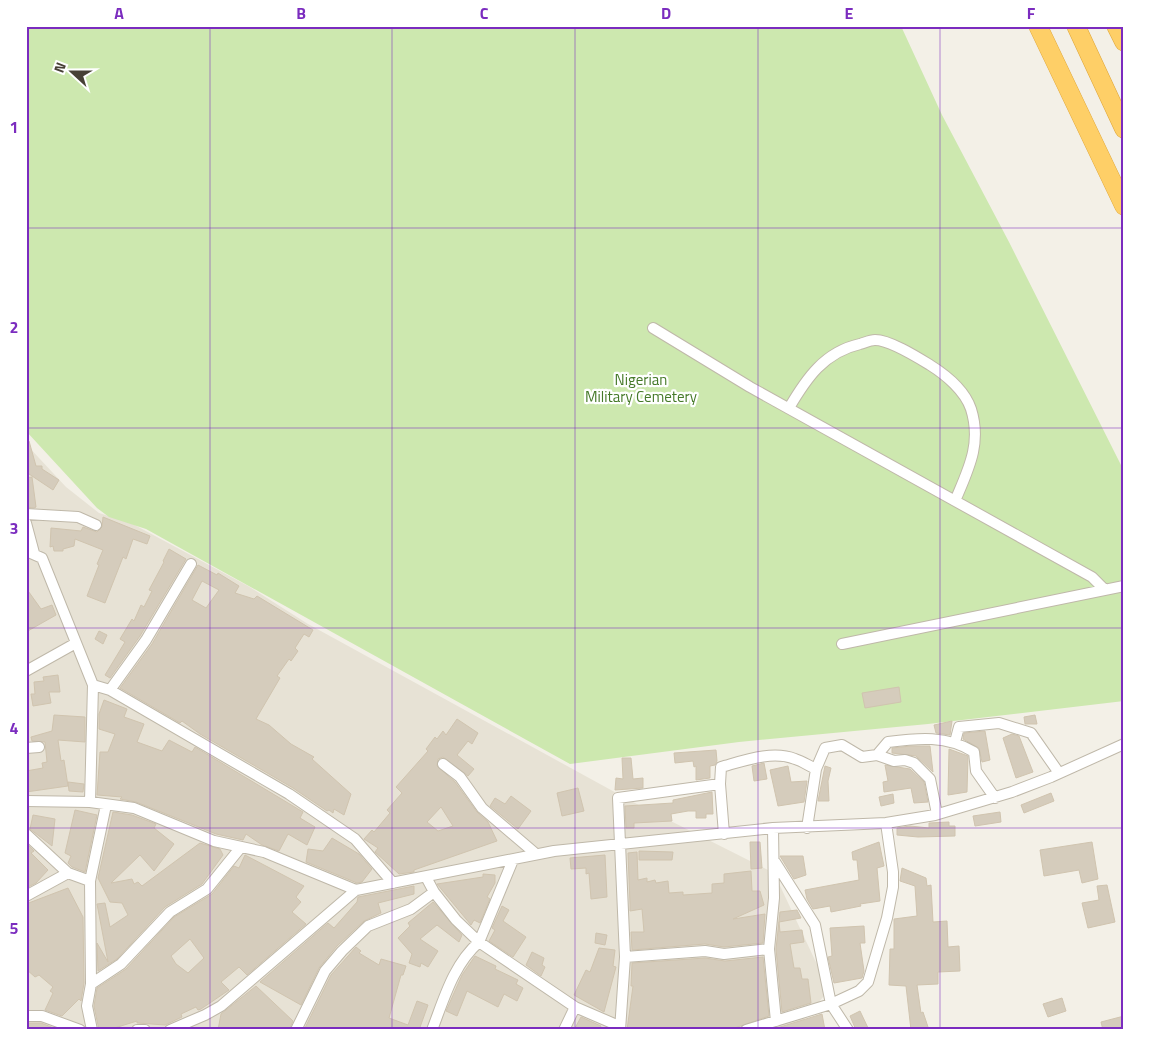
<svg xmlns="http://www.w3.org/2000/svg" width="1150" height="1056" font-family="'Titillium Web',sans-serif">
	<style>
		.residential { fill: #e7e2d5 }
		.green { fill: #cde8af }
		.building { fill: #d5ccbc; stroke: #d0c4af; fill-rule: evenodd }
		.lines { fill: none; stroke-linecap: round; stroke-linejoin: round }
		.street-casing { stroke: #bfb8a9; stroke-width: 12 }
		.highway-casing { stroke: #dea436; stroke-width: 19 }
		.street { stroke: #fff; stroke-width: 10 }
		.highway { stroke: #fecf67; stroke-width: 18 }
		.grid { fill: none; stroke: #7b2cbf; stroke-width: 1; stroke-opacity: 0.55 }
		.labels { text-anchor: middle; stroke-width: 4.5; stroke-linejoin: round; paint-order: stroke }
		.park-label { font-size: 15px; fill: #457928; stroke: #fff }
		.neatline { fill: none; stroke: #7b2cbf; stroke-width: 2 }
		.grid-label { font-size: 16px; text-anchor: middle; font-weight: bold; fill: #7b2cbf }
	</style>
	<rect width="100%" height="100%" fill="#f3f0e7"/>
	<!-- residential -->
	<path class="residential" d="M26,444L66,487L99,513L131,523L248,586L308,624L631,801L774,873L829,990L795,1030H26V553L33,550L26,520Z"/>
	<!-- green -->
	<path class="green" d="M26,26H901L942,115L1009,242L1124,471V701L928,724L739,742L570,764L146,529L109,517L97,508L26,431Z"/>
	<!-- building -->
	<path class="building" d="M29,441L36,466H42V469L59,480L53,490L26,472V442Z
		M32,477L36,507L34,508L26,507V478Z
		M103,517L150,536L147,544L133,539L126,559L123,557L105,603L87,596L99,565L97,564L103,550L75,539L74,546L63,549V551H54L53,546L50,547L51,528L81,531L83,527L97,532L102,527Z
		M169,549L186,559L140,636L110,678L105,675L125,642L120,639L132,619L134,621L141,605L144,607L152,591L149,590L164,562L163,561Z
		M198,565L217,575L218,573L239,586L235,593L254,599L257,596L313,630L309,637L304,634L295,648L298,651L291,661L289,659L277,676L280,678L256,719L269,725L291,744L314,757L312,759L351,794L344,815L334,809L333,813L329,810L327,811L293,788L200,734L182,721L180,723L120,688L152,644ZM202,581L219,590L206,608L192,600Z
		M26,588L41,609L52,605L56,615L26,632Z
		M99,631L107,635L103,644L95,639Z
		M58,675L60,692H49L51,703L33,706L31,694H35L34,682L44,681L43,677Z
		M899,687L901,702L865,708L862,693Z
		M104,700L127,709L124,717L144,724L137,742L162,751L169,740L192,752L195,747L303,812L300,818L315,827L307,845L288,834L279,851L262,845L246,834L243,840L216,834L136,802L120,799L122,797L97,795L100,752H108L115,734L99,729V714Z
		M54,715L85,717V742L58,740L61,761L64,760L68,786L26,792V771L43,768L42,763L47,762L45,742L32,741L31,737L52,731Z
		M1035,715L1037,724H1025L1024,717Z
		M457,719L478,733L472,744L468,741L457,755L474,769L468,776L443,757L438,759L437,766L455,782L477,812L488,822L497,841L414,870V872L399,874L375,852L378,848L364,839L372,830L374,832L390,813L387,810L402,793L396,787L428,751L426,749L435,737L437,739L443,731L446,735ZM441,807L453,826L438,831L427,822Z
		M952,721L950,735L936,733L934,725Z
		M985,731L990,760L982,762L979,748L963,739L964,733Z
		M1012,734L1019,736L1033,772L1016,778L1003,738Z
		M911,746H930L933,772L916,756L892,753V748Z
		M949,749L968,756L967,792L948,795Z
		M716,750L717,761L715,765L710,766V778L696,780V766L694,767L693,761L675,763L674,753Z
		M622,758H631L633,779L643,778V788L615,790L616,778L623,779Z
		M764,763L767,779L754,781L752,766Z
		M885,765L910,769L924,782L928,802L914,803L911,788L884,792L883,782L888,781Z
		M788,766L791,782L807,781L804,802L778,806L770,770Z
		M825,766L831,768L828,781L829,801H818Z
		M68,782L84,784L83,792L69,791Z
		M578,788L584,811L562,816L557,793Z
		M712,792L713,814H706V818H696V811H688L671,814L672,821L634,823V828H626L625,806L673,803V800Z
		M1051,793L1054,801L1024,813L1021,805Z
		M893,794L894,803L881,806L879,797Z
		M511,796L531,811L518,829L490,806L495,798L505,804Z
		M75,810L97,815L85,872L72,867L68,863L71,856L65,853Z
		M113,812L132,815L156,824L154,828L174,844L154,871L140,855L111,883L132,879L134,884L138,882L142,886L200,843L220,849L223,855L202,884L165,907L117,959L98,971L97,943L108,962L97,904L105,903L110,927L128,915L122,903L110,902L98,878Z
		M1000,812L1001,822L975,826L973,816Z
		M33,815L55,819L52,846L30,829Z
		M949,822V826H955V836L918,837L897,835V828L910,826L929,828V823Z
		M332,838L359,854L372,869L362,882L357,883L306,862L308,849L323,851Z
		M750,842H760L762,868L751,869Z
		M879,842L884,866L877,868L880,901L860,904L861,906L831,912L830,906L813,909L807,899L805,890L859,880L857,860H853L852,852Z
		M1092,842L1098,879L1082,883L1079,870L1044,876L1040,850Z
		M28,845L34,851L31,853L48,870L36,883L26,888Z
		M639,851L673,852L672,860H639Z
		M637,852L638,880L647,878V882L655,880L656,883L668,881L669,893L683,892V895L712,893V884L724,883V874L751,871L752,891H760L764,905L733,919L765,914L763,943L724,947L705,944L632,950L631,932H644L642,909L630,911V904L628,853Z
		M245,855L304,886L296,897L301,902L292,912L306,924L247,975L239,967L221,982L229,990L201,1009L198,1010L196,1007L181,1014L182,1017L165,1025L137,1023V1021L108,1030H99L94,1006L97,988L126,969L174,917L212,894L234,866L239,868ZM190,939L204,958L188,973L176,964L171,956Z
		M605,855L607,897L591,899L589,873L586,874V868L571,869L570,858Z
		M780,856H803L806,875L794,879Z
		M902,868L926,878L927,886L931,885L933,922L947,921L948,947L959,946L960,971L938,972V984L917,985L921,1013L923,1012L929,1030H911L906,986L889,985L890,949H894V919L917,916L915,886L900,881Z
		M483,874L495,875V883L487,897L490,899L480,923L474,920L471,925L437,884L483,877Z
		M1107,885L1115,922L1088,928L1082,903L1099,900L1097,886Z
		M414,886V894L378,903L381,913L364,921L337,946L319,968L301,1005L260,982L328,923L334,928L357,902L358,897Z
		M68,888L83,917L84,983L81,1001L79,999L62,1016L45,1010L53,993L50,991L53,987L39,975L35,977L26,969V904Z
		M433,902L462,935L459,942L437,925L420,939L438,951L428,967L421,963L420,967L409,963L412,954L398,938L410,926L408,923Z
		M502,906L509,910L503,921L526,937L513,957L489,941L495,930L492,928Z
		M797,910L801,918L779,922L780,932L802,930L804,942L790,944L794,968H800L802,979H808L811,1003L782,1012L776,949L780,912Z
		M864,926L865,943H860L864,971L862,978L834,983L828,957L832,956L830,928Z
		M596,933L607,935L605,945L595,943Z
		M356,947L361,951L359,953L379,965L381,959L406,966L403,975H401L389,1018L408,1025L417,1001L428,1005L419,1030H304L331,975Z
		M599,948L615,950L613,966L616,967L604,1012L574,995L586,970L590,972Z
		M532,952L544,958L542,965L545,967L541,976L526,965Z
		M475,956L496,966L495,969L518,980L516,984L523,988L517,1001L504,994L498,1007L467,991L457,1016L446,1011L462,975Z
		M763,957L769,1016L729,1030H627L633,986H631L632,963L705,958L725,961Z
		M256,986L293,1021L289,1030H218L221,1014Z
		M1062,998L1066,1011L1048,1017L1043,1004Z
		M860,1011L869,1030H856L850,1016Z
		M822,1014L825,1030H770L777,1028Z
		M1124,1016V1030H1103L1101,1022Z
		M581,1017L601,1026L599,1030H574Z
		M26,1023H41L59,1030L26,1029Z"/>
	<g class="lines">
		<!-- street casing -->
		<g class="street-casing">
			<path id="street" d="M653,328L750,387L1092,577L1105,590
				M789,408C806,379 824,352 860,344C864,343 870,340 875,340C890,340 917,357 930,365C946,375 965,391 971,409C982,444 968,470 955,501
				M26,514L78,517L96,525
				M26,523L34,553
				M26,551L42,558L93,685L110,690L289,794L355,839L393,883
				M842,644L1124,586
				M26,671L76,643
				M110,690L146,640L191,564
				M955,742L959,727L999,723L1031,733L1059,773
				M26,748L39,747
				M877,755L888,742C918,738 947,735 974,752L976,771L995,798
				M443,764L460,777L482,808L536,854
				M816,769L825,748L842,745L862,757L877,755L894,761L905,760L914,763L930,779L937,814
				M720,784L724,834
				M26,801L90,802L134,808L214,841L264,852L356,890L554,851L773,828L886,823L935,815L1012,792L1051,777L1124,744
				M90,802L93,685
				M106,805L90,881L91,984L121,964L170,912L207,889L241,847
				M773,828L774,898L769,949L776,1021
				M26,834L68,873L26,896
				M775,862L815,925L831,1004L859,991L868,982L887,918L893,887V872L886,823
				M68,873L90,881
				M434,892L456,920L479,942L575,1007L619,1026
				M625,957L705,951L724,954L769,949
				M91,984L87,1006L92,1030
				M26,1016H42L80,1030
				M137,1030H145
				M170,1030L205,1015L221,1006L356,890
				M296,1030L325,971L342,951L368,926L411,909L434,892L426,877
				M432,1030C444,999 453,965 479,942L513,860
				M564,1030L575,1007
				M620,1030L625,957L618,798L720,784L721,767C743,761 772,750 795,759C802,761 809,766 816,769L807,828
				M746,1030L831,1004L848,1030"/>
		</g>
		<!-- highway casing -->
		<g class="highway-casing">
			<path id="highway" d="M1038,26L1124,206
				M1076,26L1124,129
				M1116,26L1124,42"/>
		</g>
		<!-- street -->
		<use href="#street" class="street"/>
		<!-- highway -->
		<use href="#highway" class="highway"/>
	</g>
	<!-- grid -->
	<path class="grid" d="M210,26V1030M392,26V1030M575,26V1030M758,26V1030M940,26V1030M26,228H1124M26,428H1124M26,628H1124M26,828H1124"/>
	<g class="labels">
		<!-- park labels -->
		<g class="park-label">
			<text x="641" y="385">Nigerian<tspan x="641" dy="17">Military Cemetery</tspan></text>
		</g>
	</g>
	<!-- border -->
	<rect width="1150" height="1056" fill="none" stroke="#ffffff" stroke-width="55"/>
	<!-- north arrow -->
	<g transform="translate(72 72) rotate(291)" stroke="#ffffff" stroke-width="4" paint-order="stroke">
	<path d="M0-4L9 19L0 12L-9 19Z" fill="#474036"/>
	<text y="-8" font-size="14" font-weight="bold" text-anchor="middle" fill="#474036">N</text>
	</g>
	<rect x="28" y="28" width="1094" height="1000" class="neatline"/>
	<g class="grid-label">
		<text x="119" y="19">A</text>
		<text x="301" y="19">B</text>
		<text x="484" y="19">C</text>
		<text x="666" y="19">D</text>
		<text x="849" y="19">E</text>
		<text x="1031" y="19">F</text>
		<text x="14" y="133">1</text>
		<text x="14" y="333">2</text>
		<text x="14" y="534">3</text>
		<text x="14" y="734">4</text>
		<text x="14" y="934">5</text>
	</g>
</svg>
